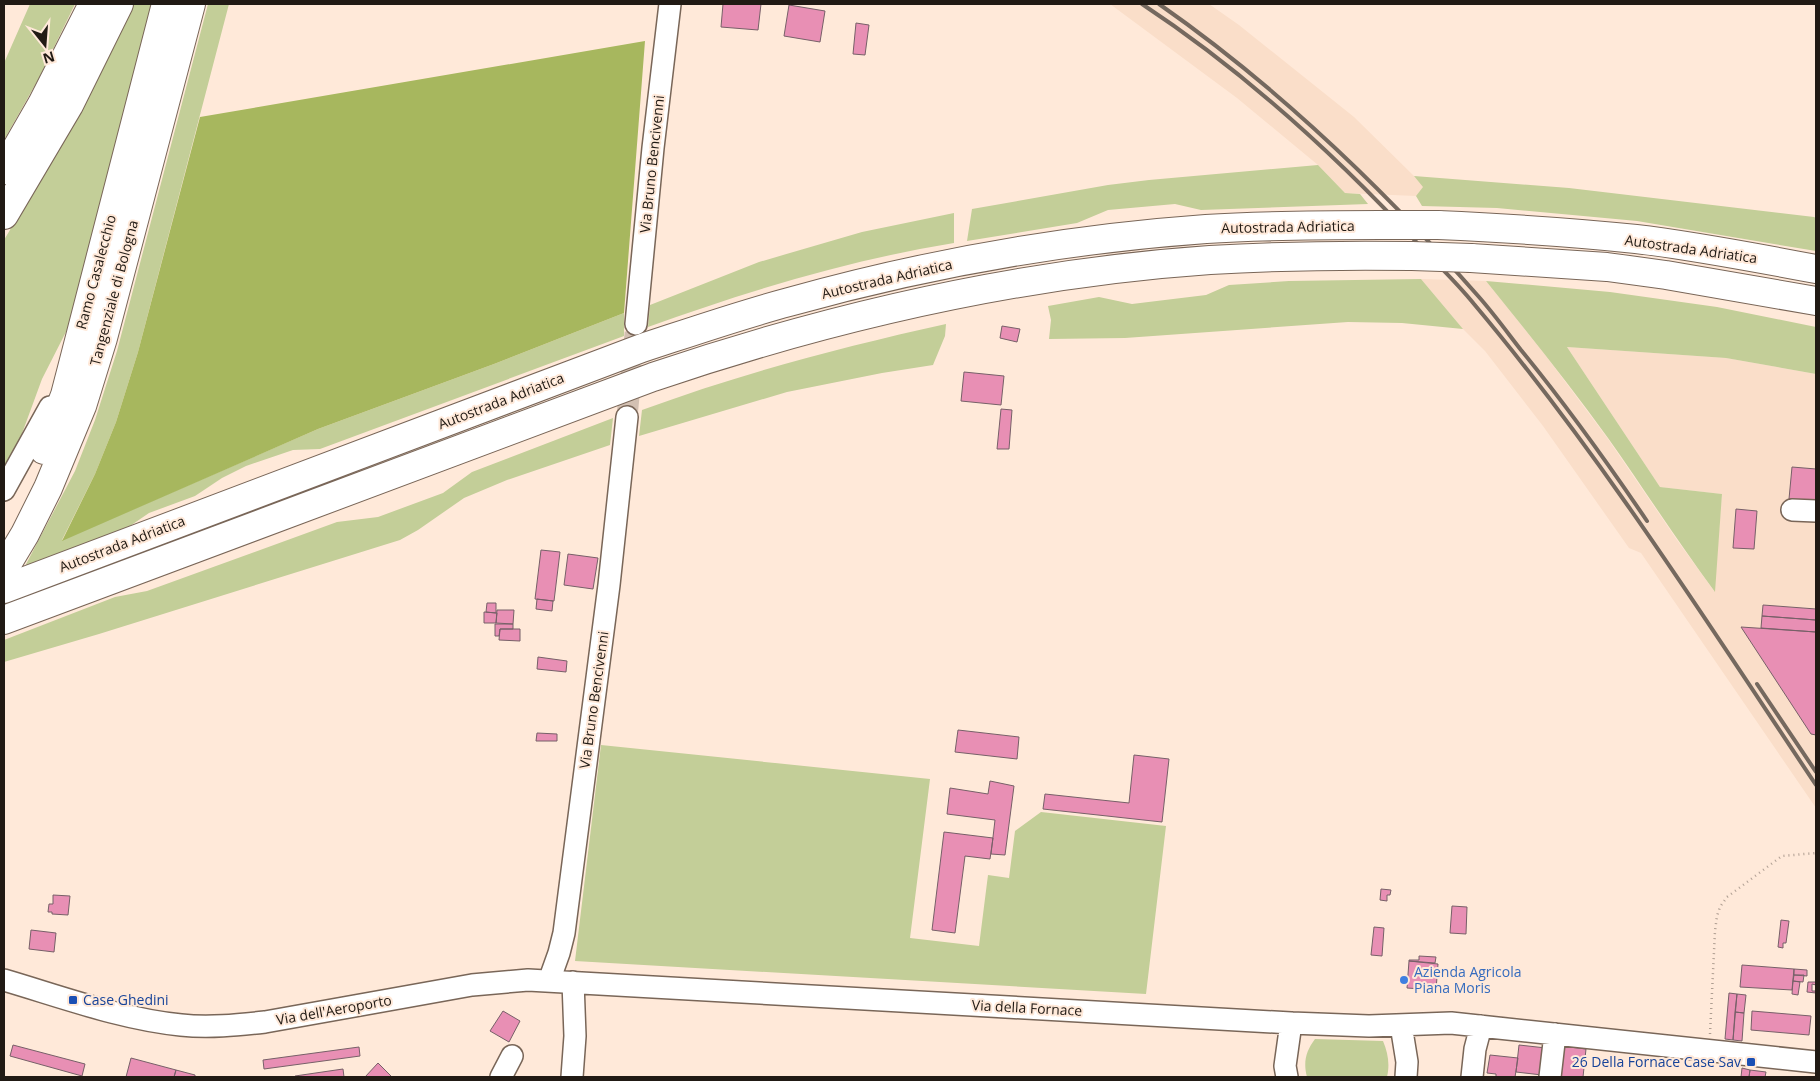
<svg xmlns="http://www.w3.org/2000/svg" width="1820" height="1081" font-family="'Open Sans',sans-serif">
	<style>
		.built { fill: #fadec9 }
		.green { fill: #c3ce98 }
		.forest { fill: #a7b75e }
		.building { fill: #e88fb4; stroke: #776068 }
		.lines { fill: none; stroke-linecap: round; stroke-linejoin: round }
		.minor-tunnel { stroke: #d3c0b2; stroke-width: 21; stroke-dasharray: 21 11; stroke-linecap: butt }
		.minor-casing { stroke: #796658; stroke-width: 24 }
		.highway-casing { stroke: #796658; stroke-width: 30 }
		.path { stroke: #ae9d91; stroke-width: 2.5; stroke-dasharray: 1 4; stroke-linecap: butt }
		.minor { stroke: #fff; stroke-width: 21 }
		.highway { stroke: #fff; stroke-width: 28 }
		.rail { stroke: #75695f; stroke-width: 4 }
		.highway-bridge-casing { stroke: #796658; stroke-width: 30; stroke-linecap: butt }
		.highway-bridge { stroke: #fff; stroke-width: 28 }
		.shop-dot { fill: #3f7fe0; stroke: #ffe9d9; stroke-width: 2 }
		.transit-dot { fill: #1a4fb4; stroke: #ffe9d9; stroke-width: 2 }
		.labels { text-anchor: middle; stroke-width: 4; stroke-linejoin: round; paint-order: stroke }
		.street-label { font-size: 14px; fill: #211a14; stroke: #ffe9d9 }
		.shop-label { font-size: 14px; fill: #366cbe; stroke: #ffe9d9; text-anchor: start }
		.transit-label { font-size: 14px; fill: #164399; stroke: #ffe9d9; text-anchor: start }
	</style>
	<rect width="100%" height="100%" fill="#ffe9d9"/>
	<!-- built -->
	<path class="built" d="M1110,4H1209L1239,25L1354,117L1414,176L1424,187L1416,196L1345,193L1318,165L1237,98Z
		M1421,279L1486,281L1546,356L1608,439L1677,540L1714,591L1722,494L1660,487L1567,347L1726,358L1816,374V808L1641,553L1629,548L1543,426L1485,351L1463,329Z"/>
	<!-- green -->
	<path class="green" d="M30,4H75L39,78L4,140V63Z
		M132,4H155L71,322L42,379L13,458L4,475V240L38,183Z
		M208,4H229L138,352L116,422L95,474L62,540L318,429L494,364L624,313V336L320,449L293,450L246,466L222,478L195,496L149,513L130,526L24,568L75,471L95,420L117,351Z
		M1318,165L1345,193L1360,194L1368,204L1201,210L1175,204L1108,210L1077,223L967,241L972,209L1108,185L1149,180Z
		M1414,176L1569,188L1814,217L1816,218V251L1637,221L1497,208L1422,206L1416,196L1423,187Z
		M954,213V243C849,260 748,291 648,327L650,305L759,262L862,232Z
		M1421,279L1463,329L1402,323L1348,322L1125,338L1049,339L1051,320L1048,306L1099,297L1132,304L1206,295L1229,285L1289,281Z
		M1486,281L1610,292L1717,307L1816,327V374L1726,358L1567,347L1660,487L1722,494L1715,592C1678,542 1644,489 1608,438C1569,384 1528,333 1486,281Z
		M946,324L945,336L933,365L882,373L787,392L639,436L642,410C743,373 842,347 946,324Z
		M613,418L610,445L507,480L464,498L418,530L400,540L99,634L4,662V640L115,597L147,591L337,522L378,517L443,493L472,472Z
		M601,745L930,779L910,938L979,946L988,875L1009,878L1015,831L1041,812L1166,826L1146,994L575,961Z
		M1315,1039L1383,1041C1388,1053 1390,1064 1387,1077H1307C1303,1062 1306,1051 1315,1039Z"/>
	<!-- forest -->
	<path class="forest" d="M645,41L624,313L494,364L318,429L62,541L95,474L116,422L138,352L200,117Z"/>
	<!-- building -->
	<path class="building" d="M723,4H761L758,30L721,27Z
		M789,5L825,11L820,42L784,36Z
		M856,23L869,25L865,55L853,54Z
		M1002,326L1020,329L1017,342L1000,338Z
		M964,372L1004,376L1001,405L961,401Z
		M1001,409L1012,410L1009,449H997Z
		M1792,467L1816,469V501L1789,499Z
		M1736,509L1757,511L1754,549L1733,548Z
		M541,550L560,552L554,601L535,599Z
		M568,554L598,558L593,589L564,585Z
		M537,599L553,601L552,611L536,609Z
		M487,603H496V613L486,612Z
		M1763,605L1816,609V620L1762,616Z
		M497,610H514L513,624L496,623Z
		M484,612L497,613L496,623H484Z
		M1762,616L1816,620V632L1761,628Z
		M495,624H513V629H500L499,636H495Z
		M1741,627L1816,632V735L1811,734Z
		M500,629H520V641L499,640Z
		M538,657L567,661L566,672L537,669Z
		M958,730L1019,737L1017,759L955,752Z
		M537,733L557,734V741H536Z
		M1134,755L1169,759L1162,822L1043,809L1045,794L1129,803Z
		M990,781L1014,786L1005,855L991,854L995,820L947,814L950,788L988,794Z
		M944,832L993,838L990,859L965,856L955,933L932,930Z
		M1381,889L1391,890L1390,895H1387V901L1380,900Z
		M53,895L70,896L68,915L52,914V912H48L49,904H53Z
		M1452,906L1467,907L1466,934L1450,933Z
		M1781,920L1789,921L1786,943H1783V948L1778,947Z
		M1374,927L1384,928L1382,956L1371,955Z
		M31,930L56,933L54,952L29,949Z
		M1419,956L1436,957L1435,963L1409,961V960H1419Z
		M1409,961L1438,964L1436,990L1407,988Z
		M1742,965L1794,969L1792,990L1740,987Z
		M1794,969L1807,970V976L1794,975Z
		M1794,975H1804L1803,982L1793,981Z
		M1793,981L1800,982L1798,995L1792,994Z
		M1808,982H1816V985L1812,984V991H1816V993L1807,992Z
		M1729,993L1737,994L1733,1040L1725,1039Z
		M1737,994L1746,995L1744,1013L1735,1012Z
		M503,1011L520,1021L509,1042L490,1031Z
		M1752,1011L1811,1016L1809,1035L1751,1030Z
		M1735,1012L1744,1013L1742,1041L1733,1040Z
		M13,1045L85,1064L82,1076L10,1056Z
		M1519,1045L1546,1048L1542,1075L1516,1072Z
		M1561,1046L1586,1049L1583,1077H1557Z
		M359,1047L360,1056L264,1069L263,1060Z
		M1490,1055L1518,1058L1515,1077H1496V1074L1487,1073Z
		M131,1058L176,1070L174,1077H126Z
		M378,1063L392,1077H365Z
		M1742,1068L1750,1070L1749,1077H1741Z
		M343,1069L344,1077H295V1076Z
		M176,1070L195,1075V1077H174Z
		M1750,1070L1766,1072L1765,1077H1749Z"/>
	<g class="lines">
		<!-- minor-tunnel -->
		<path class="minor-tunnel" d="M627,417L636,324"/>
		<!-- minor casing -->
		<g class="minor-casing">
			<path id="minor" d="M636,324L653,148L670,4
				M4,490L50,407
				M1792,510L1816,511
				M4,980C62,997 121,1019 181,1025C209,1028 237,1025 265,1022L472,985L528,980L1291,1023L1369,1026L1451,1023L1816,1062
				M549,981L559,953L564,933L609,585L627,417
				M1401,1025L1407,1062L1406,1077
				M501,1077L512,1056
				M572,1077L575,1036L573,982
				M1287,1077L1285,1066L1291,1023
				M1472,1077L1475,1049L1481,1026
				M1550,1077L1555,1034"/>
		</g>
		<!-- highway casing -->
		<g class="highway-casing">
			<path id="highway" d="M4,170L42,104L93,4
				M4,215L69,105L119,4
				M1438,225C1504,228 1570,232 1636,239C1696,246 1756,258 1816,269
				M1471,258L1607,267L1666,275L1816,301
				M44,450L65,395L71,372L166,4
				M4,569L25,534L48,488L82,406L103,338L191,4
				M4,589L642,348C691,332 740,315 789,302C925,264 1066,239 1206,229C1264,225 1322,225 1380,225
				M4,620L653,377C833,316 1020,273 1210,260C1278,256 1345,255 1412,256"/>
		</g>
		<!-- path -->
		<path class="path" d="M1710,1034L1715,931L1717,916L1720,907L1727,897L1782,856L1816,853"/>
		<!-- minor -->
		<use href="#minor" class="minor"/>
		<!-- highway -->
		<use href="#highway" class="highway"/>
		<!-- rail -->
		<path class="rail" d="M1142,4C1245,72 1338,157 1421,247C1439,266 1458,284 1474,304C1601,455 1707,622 1816,785
			M1159,4C1278,87 1383,188 1479,297C1494,314 1507,332 1521,350C1566,405 1607,462 1647,521
			M1757,684L1816,772"/>
		<!-- highway-bridge casing -->
		<g class="highway-bridge-casing">
			<path id="highway-bridge" d="M1380,225H1438
				M1412,256L1471,258"/>
		</g>
		<!-- highway-bridge -->
		<use href="#highway-bridge" class="highway-bridge"/>
	</g>
	<!-- markers -->
	<circle class="shop-dot" cx="1404" cy="980" r="5"/>
	<g class="transit-dot">
		<rect x="68" y="995" width="10" height="10" rx="2.5"/>
		<rect x="1746" y="1057" width="10" height="10" rx="2.5"/>
	</g>
	<g class="labels">
		<!-- street labels -->
		<g class="street-label">
			<text transform="translate(652 164) rotate(-84)" y="5">Via Bruno Bencivenni</text>
			<text transform="translate(1288 227) rotate(-1)" y="5">Autostrada Adriatica</text>
			<text transform="translate(1691 249) rotate(8)" y="5">Autostrada Adriatica</text>
			<text transform="translate(96 272) rotate(-75)" y="5">Ramo Casalecchio</text>
			<text transform="translate(887 279) rotate(-13)" y="5">Autostrada Adriatica</text>
			<text transform="translate(114 293) rotate(-75)" y="5">Tangenziale di Bologna</text>
			<text transform="translate(501 401) rotate(-21)" y="5">Autostrada Adriatica</text>
			<text transform="translate(122 544) rotate(-21)" y="5">Autostrada Adriatica</text>
			<text transform="translate(594 700) rotate(-82)" y="5">Via Bruno Bencivenni</text>
			<text transform="translate(1027 1008) rotate(3)" y="5">Via della Fornace</text>
			<text transform="translate(334 1010) rotate(-10)" y="5">Via dell'Aeroporto</text>
		</g>
		<!-- shop labels -->
		<g class="shop-label">
			<text x="1414" y="977">Azienda Agricola<tspan x="1414" dy="16">Piana Moris</tspan></text>
		</g>
		<!-- transit labels -->
		<g class="transit-label">
			<text x="83" y="1005">Case Ghedini</text>
			<text x="1741" y="1067" text-anchor="end">26 Della Fornace Case Sav</text>
		</g>
	</g>
	<!-- border -->
	<rect width="1820" height="1081" fill="none" stroke="#211a14" stroke-width="10"/>
	<!-- north arrow -->
	<g transform="translate(45 45) rotate(163)" stroke="#ffe9d9" stroke-width="4" paint-order="stroke">
	<path d="M0-4L9 19L0 12L-9 19Z" fill="#211a14"/>
	<text y="-8" font-size="14" font-weight="bold" text-anchor="middle" fill="#211a14">N</text>
	</g>
</svg>
